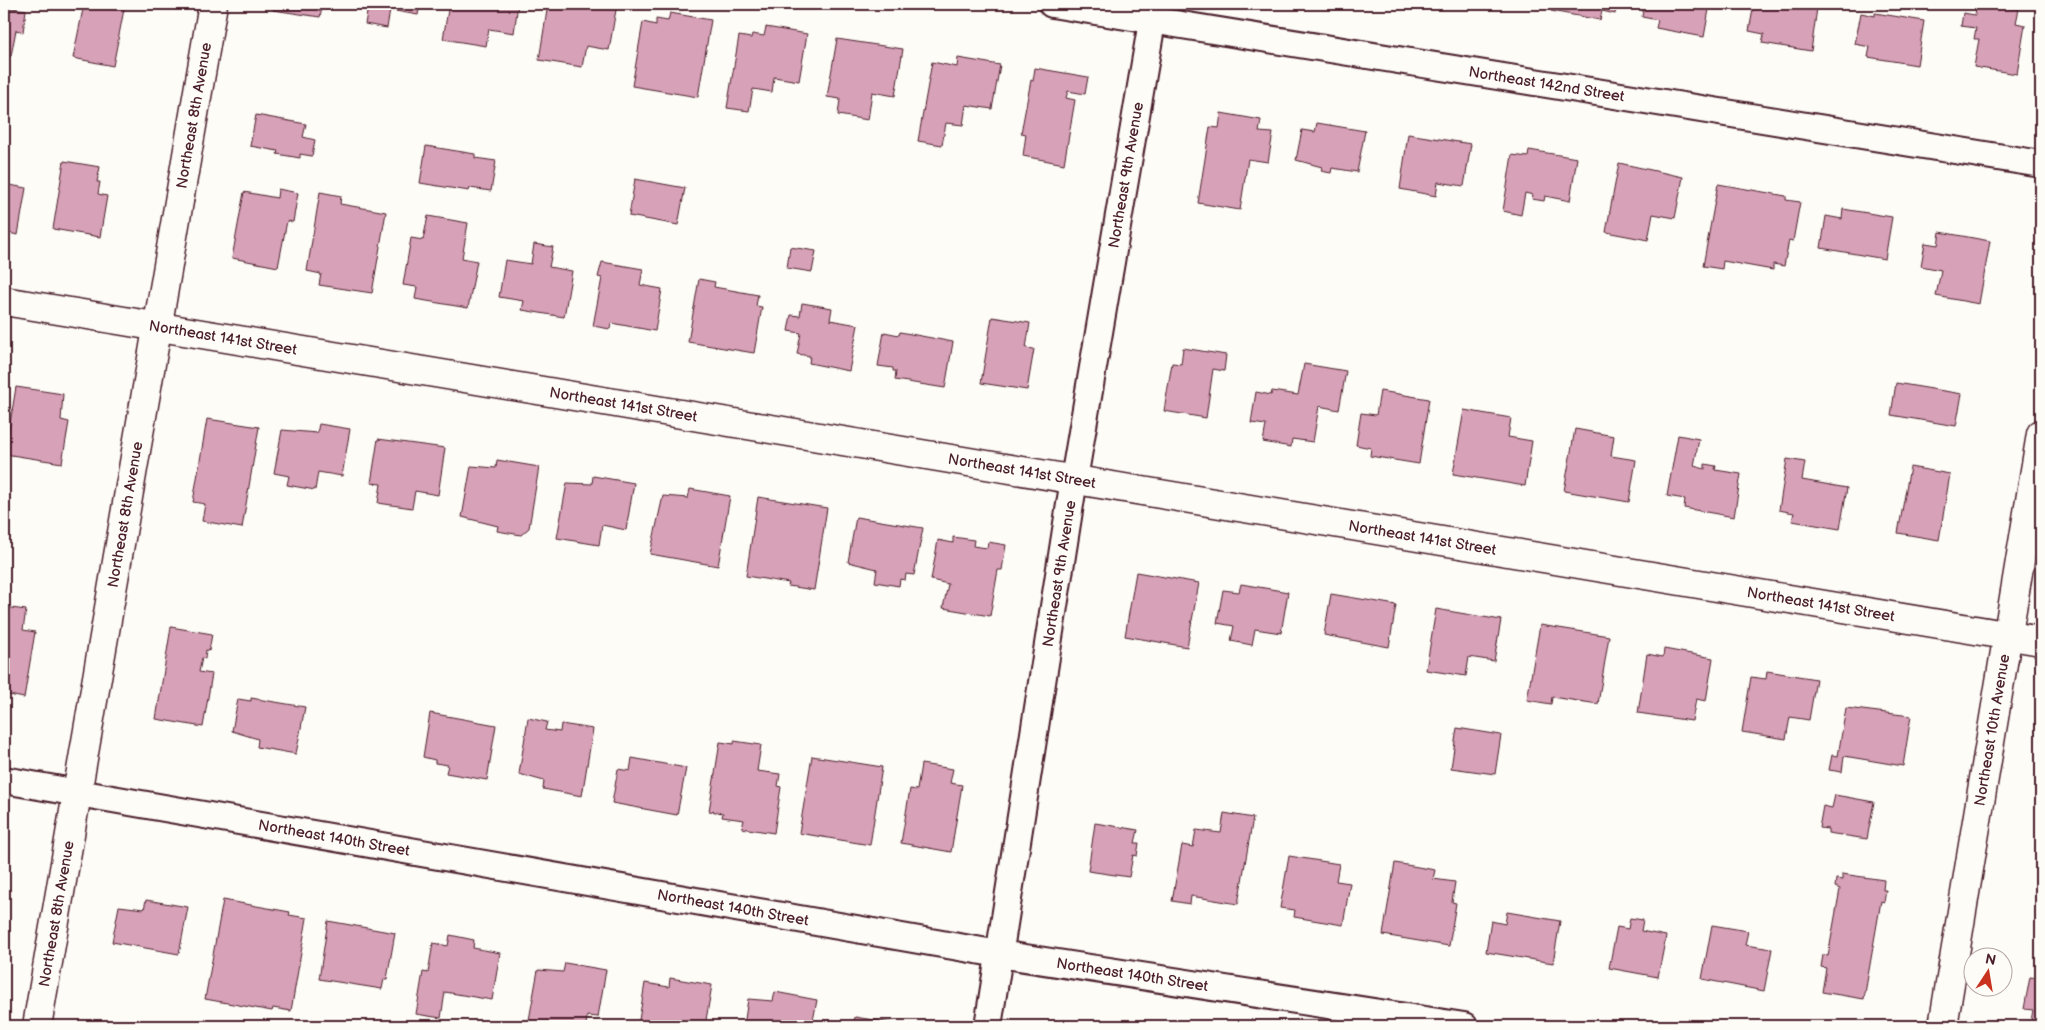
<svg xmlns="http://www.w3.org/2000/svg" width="2045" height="1030" font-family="'Balsamiq Sans',sans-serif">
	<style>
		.building { fill: #d7a1b7; stroke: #4a1f2b }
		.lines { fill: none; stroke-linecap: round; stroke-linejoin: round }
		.street-casing { stroke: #4a1f2b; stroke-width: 30 }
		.secondary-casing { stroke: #4a1f2b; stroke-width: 31 }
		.street { stroke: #fdfcf7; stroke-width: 26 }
		.secondary { stroke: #fdfcf7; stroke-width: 28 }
		.labels { text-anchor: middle; stroke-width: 4.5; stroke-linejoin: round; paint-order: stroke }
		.street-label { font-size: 15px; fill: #4a1f2b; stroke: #fdfcf7 }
	</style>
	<rect width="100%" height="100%" fill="#fdfcf7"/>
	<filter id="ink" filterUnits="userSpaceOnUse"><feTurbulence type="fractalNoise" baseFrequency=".02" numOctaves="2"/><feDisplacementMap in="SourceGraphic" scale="10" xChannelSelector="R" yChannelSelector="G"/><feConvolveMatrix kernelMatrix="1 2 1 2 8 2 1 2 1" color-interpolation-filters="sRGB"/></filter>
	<g filter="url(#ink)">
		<!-- building -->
		<path class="building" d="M84,4H125L113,66L73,58Z
			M274,4H323L320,17L273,10Z
			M363,4H420L418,15L390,10L387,28L365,24L368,7Z
			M449,4H518L514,33L489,29L486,46L443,39Z
			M548,4L562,6L563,4H617L609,50L586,46L582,67L539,60Z
			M1553,4H1617L1615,14L1602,11L1600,20L1551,11Z
			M1644,4H1710L1704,37L1656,28L1658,20L1642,17Z
			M1754,4H1800V6L1817,8L1811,51L1762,43L1764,34L1749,31Z
			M1977,4L2019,9L2016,23L2025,25L2017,74L1974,67L1979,39H1974L1976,28L1961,26L1963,13L1975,15Z
			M4,7L26,10L23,32L16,30L11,56L4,54Z
			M670,13L711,20L698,97L632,86L643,22L656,25V19L668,21Z
			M1861,13L1875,16V13L1924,21L1917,65L1868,57L1870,47L1855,44Z
			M766,27L807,34L799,81L774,77L772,92L753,89L749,111L727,108L739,36L751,38L752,34L764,36Z
			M837,39L903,49L895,96L872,92L868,120L838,115L840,99L827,97Z
			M958,58L1000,65L992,109L966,105L963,125L946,123L942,145L918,141L932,62L957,67Z
			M1035,68L1088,77L1085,94L1068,91L1066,98L1075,100L1064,164L1023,156L1026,134L1021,133L1031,80L1033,81Z
			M1221,113L1261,120L1259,132L1273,133L1268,162L1248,159L1240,210L1198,203L1210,127L1219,128Z
			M256,115L306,124L303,137L315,140L312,156L300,154V158L277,154L278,151L250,146Z
			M1317,123L1365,131L1357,172L1332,168L1331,173L1321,171L1322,167L1296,160L1302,130L1315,132Z
			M1408,134L1471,144L1464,186L1438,182L1436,196L1400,189Z
			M426,146L475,154V158L496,161L491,191L470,188L469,191L420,183Z
			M1529,150L1577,158L1570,201L1545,196L1544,201L1532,199L1533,195L1525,193L1521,215L1503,211L1512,155L1528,157Z
			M64,161L100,167L97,182H100L98,194L107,196L100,237L53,229Z
			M1619,163L1683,177L1675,218L1653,214L1648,240L1606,232Z
			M635,179L685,188L678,225L629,216Z
			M4,184L26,188L18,235L4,232Z
			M1718,184L1786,196V200L1800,202L1793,241L1789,240L1784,266L1773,264V270L1723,261L1722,269L1703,266Z
			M278,189L298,193L293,222L287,221L278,267L232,258L244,192L277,198Z
			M320,192L341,196L340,204L386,212L372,293L319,285L321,274L307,271Z
			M1843,209L1892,217L1885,259L1821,248L1826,216L1842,219Z
			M428,216L468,223L462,258L477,261L468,308L415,299L417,287L403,285L411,238L423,240Z
			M1940,232L1990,241L1979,304L1936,296L1941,270L1921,266L1925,243L1938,245Z
			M534,244L553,247L549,267L572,271L564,317L522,310L524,301L499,297L505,260L531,264Z
			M790,247L816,251L812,272L787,268Z
			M602,262L643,269L640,285L662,289L655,331L611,323L610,329L593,326L602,278L598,277Z
			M699,279L715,282L714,287L758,295L756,306L762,307L754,353L688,342Z
			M802,303L832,308L830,320L858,325L849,371L809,363L810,356L797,354L801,333L788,331L791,315L800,316Z
			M992,317L1030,323L1026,348L1034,349L1027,390L981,383Z
			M884,332L899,335L900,332L953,342L945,388L895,380L896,371H893V368L878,366Z
			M1183,348L1226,355L1224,371L1213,369L1206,418L1164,411L1172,363L1181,364Z
			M1304,364L1346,371L1339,410L1319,406L1313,442L1292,439L1291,447L1263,442L1266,425L1251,423L1256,392L1271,395L1272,391L1298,395Z
			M1896,383L1962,394L1956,426L1891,415Z
			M16,387L63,394L61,420L69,422L62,463L5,454Z
			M1380,391L1429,399L1419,464L1370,456L1371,448L1356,445L1361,413L1376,415Z
			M1464,410L1511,418L1508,437L1532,441L1525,486L1453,474Z
			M207,419L259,427L242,528L202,521L205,504L193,502Z
			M319,424L350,429L342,476L318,472L315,490L287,485L289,476L274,473L282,430L317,433Z
			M1575,429L1614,436L1611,456L1636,460L1629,502L1564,491Z
			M1678,435L1699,439L1694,466L1705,469V464L1716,466L1715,470L1741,474L1734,517L1684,508L1685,499L1667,496Z
			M378,439L445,448L438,495L415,491L412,508L378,503L381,484L371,483Z
			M1787,459L1805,462L1802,480L1847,488L1840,529L1792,521L1794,513L1779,510Z
			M497,460L539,467L529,528L521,535L497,531L498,526L462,517L471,466L496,468Z
			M1910,467L1950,474L1939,540L1898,533Z
			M593,476L634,483L626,530L602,525L599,545L557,538L567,483L592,484Z
			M690,489L730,496L718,566L650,554L663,496L688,498Z
			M758,497L827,508L814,590L788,586L789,583L746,576Z
			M856,517L923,528L914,575L906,574L905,580L900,579L899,586L875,582L877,569L848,562Z
			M953,537L974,540L973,546L987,548L988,542L1006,545L1002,570H998L990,616L943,608L948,584L931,580L938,540L953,543Z
			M1136,572L1199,583L1187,647L1125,636Z
			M1241,584L1288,592L1281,633L1255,629L1252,645L1231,641L1234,626L1217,623L1223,590L1239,592Z
			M1331,594L1396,605L1389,647L1324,635Z
			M4,607L26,610L23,630L35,632L24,698L4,694Z
			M1436,609L1501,620L1494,661L1469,657L1466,676L1426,670Z
			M1540,625L1609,636L1598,704L1552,697L1551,704L1527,700Z
			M171,627L212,634L209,651L206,650L205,659L202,658L199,672L212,674L203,727L156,719Z
			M1664,649L1713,658L1706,701L1696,699L1692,721L1638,713L1647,654L1663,657Z
			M1767,671L1816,679L1809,720L1790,717L1786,739L1742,732L1751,677L1766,679Z
			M251,698L305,707L296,754L257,747L258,739L232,731L238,699L251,701Z
			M1846,708L1911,716L1903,766L1844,756L1842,772L1829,770L1832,755L1838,756Z
			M430,713L496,725L487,780L446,773L448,765L435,763V760L423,757Z
			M528,718L547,722L545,730L560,732L561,724L593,729L582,796L543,789L544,781L519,774Z
			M1457,728L1501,735L1495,774L1451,768Z
			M734,741L761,745L757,771L780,774L778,786L781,787L774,833L742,828L744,820L722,817L723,813L709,811L720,742L734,744Z
			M812,756L882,767L870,845L799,833Z
			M632,758L686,768L677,815L612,803L618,769L630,771Z
			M921,764L953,769L950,783L962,785L951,852L901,843L910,789L917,790Z
			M1835,795L1874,802L1867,839L1828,833V829L1819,828L1823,806L1832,808Z
			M1224,813L1253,818L1238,904L1191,896L1190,904L1172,901L1182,845L1193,847L1196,830L1221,833Z
			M1095,823L1138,830L1135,843H1139L1137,856L1133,855L1129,877L1088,871Z
			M1289,856L1339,864L1336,881L1350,883L1343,925L1294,917L1295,910L1280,908Z
			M1395,863L1435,870L1433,879L1455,882L1452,902L1456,903L1449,946L1383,935Z
			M1842,874L1884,880L1883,890H1886L1884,902L1881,901L1864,999L1822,992L1826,968L1821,967L1823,955L1828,956L1840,889L1835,887L1836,879L1842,880Z
			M146,900L188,907L179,954L112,942L119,906L144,909Z
			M223,900L290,912L289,915L307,918L291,1011L273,1008L272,1011L205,999Z
			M1507,912L1560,921L1553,963L1486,952L1491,921L1505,924Z
			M1630,918L1643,920L1641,931L1666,936L1658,977L1609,968L1617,927L1628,929Z
			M328,921L395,933L387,979H384L382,989L319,979Z
			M1712,925L1748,931L1745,945L1772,949L1764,991L1702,979Z
			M450,935L474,940L473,948L500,953L492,1000L445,992L441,1018L416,1014L423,972L428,973L433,943L448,946Z
			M565,963L606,970L598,1017L587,1016L586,1026L571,1024V1026H562L529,1020L538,970L563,972Z
			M2040,965L2041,1026H2030L2033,1010L2024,1009L2030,977L2038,978Z
			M670,978L712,985L705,1026H638L645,983L669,987Z
			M775,992L817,1000L812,1026H744L748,999L773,1001Z
			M855,1017L909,1026H853Z"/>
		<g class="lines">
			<!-- street casing -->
			<g class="street-casing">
				<g id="street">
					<path id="s1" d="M1052,4L2041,164"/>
					<path id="s2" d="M4,780L999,954L1464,1026"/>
					<path id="s3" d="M988,1026L1074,479L1155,4"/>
				</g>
			</g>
			<!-- secondary casing -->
			<g class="secondary-casing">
				<g id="secondary">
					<path id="s4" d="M4,301L2041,641"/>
					<path id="s5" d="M37,1026L213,4"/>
					<path id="s6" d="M1943,1026L2041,434"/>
				</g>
			</g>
			<!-- street -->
			<use href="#street" class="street"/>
			<!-- secondary -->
			<use href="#secondary" class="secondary"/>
		</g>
	</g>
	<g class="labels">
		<!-- street labels -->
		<g class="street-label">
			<text dy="5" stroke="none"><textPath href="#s1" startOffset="501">Northeast 142nd Street</textPath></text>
			<text dy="5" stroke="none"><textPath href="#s5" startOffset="924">Northeast 8th Avenue</textPath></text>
			<text dy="5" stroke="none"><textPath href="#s3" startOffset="862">Northeast 9th Avenue</textPath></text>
			<text dy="5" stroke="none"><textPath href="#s4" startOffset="222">Northeast 141st Street</textPath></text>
			<text dy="5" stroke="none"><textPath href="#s4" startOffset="628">Northeast 141st Street</textPath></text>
			<text dy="5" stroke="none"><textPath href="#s4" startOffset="1032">Northeast 141st Street</textPath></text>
			<text dy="5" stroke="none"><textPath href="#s5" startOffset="519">Northeast 8th Avenue</textPath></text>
			<text dy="5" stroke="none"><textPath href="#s4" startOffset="1438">Northeast 141st Street</textPath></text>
			<text dy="5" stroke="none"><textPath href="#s3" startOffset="458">Northeast 9th Avenue</textPath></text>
			<text dy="5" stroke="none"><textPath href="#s4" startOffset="1842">Northeast 141st Street</textPath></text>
			<text dy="5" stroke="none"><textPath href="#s6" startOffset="300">Northeast 10th Avenue</textPath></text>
			<text dy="5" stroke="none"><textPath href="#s2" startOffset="335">Northeast 140th Street</textPath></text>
			<text dy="5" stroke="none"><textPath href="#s2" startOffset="740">Northeast 140th Street</textPath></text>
			<text dy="5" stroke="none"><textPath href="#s5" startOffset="114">Northeast 8th Avenue</textPath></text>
			<text dy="5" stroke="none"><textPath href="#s2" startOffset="1145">Northeast 140th Street</textPath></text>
		</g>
	</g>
	<!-- margin -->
	<rect width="2045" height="1030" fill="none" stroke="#fdfcf7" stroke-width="20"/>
	<rect x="10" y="10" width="2025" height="1010" fill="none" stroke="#4a1f2b" stroke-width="2" filter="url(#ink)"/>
	<!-- north arrow -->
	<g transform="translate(1988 972) rotate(12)"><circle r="24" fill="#fdfcf7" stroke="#b5a4a5"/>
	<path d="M0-4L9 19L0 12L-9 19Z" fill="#c8321e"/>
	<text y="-8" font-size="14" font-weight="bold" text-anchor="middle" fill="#4a1f2b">N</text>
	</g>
</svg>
